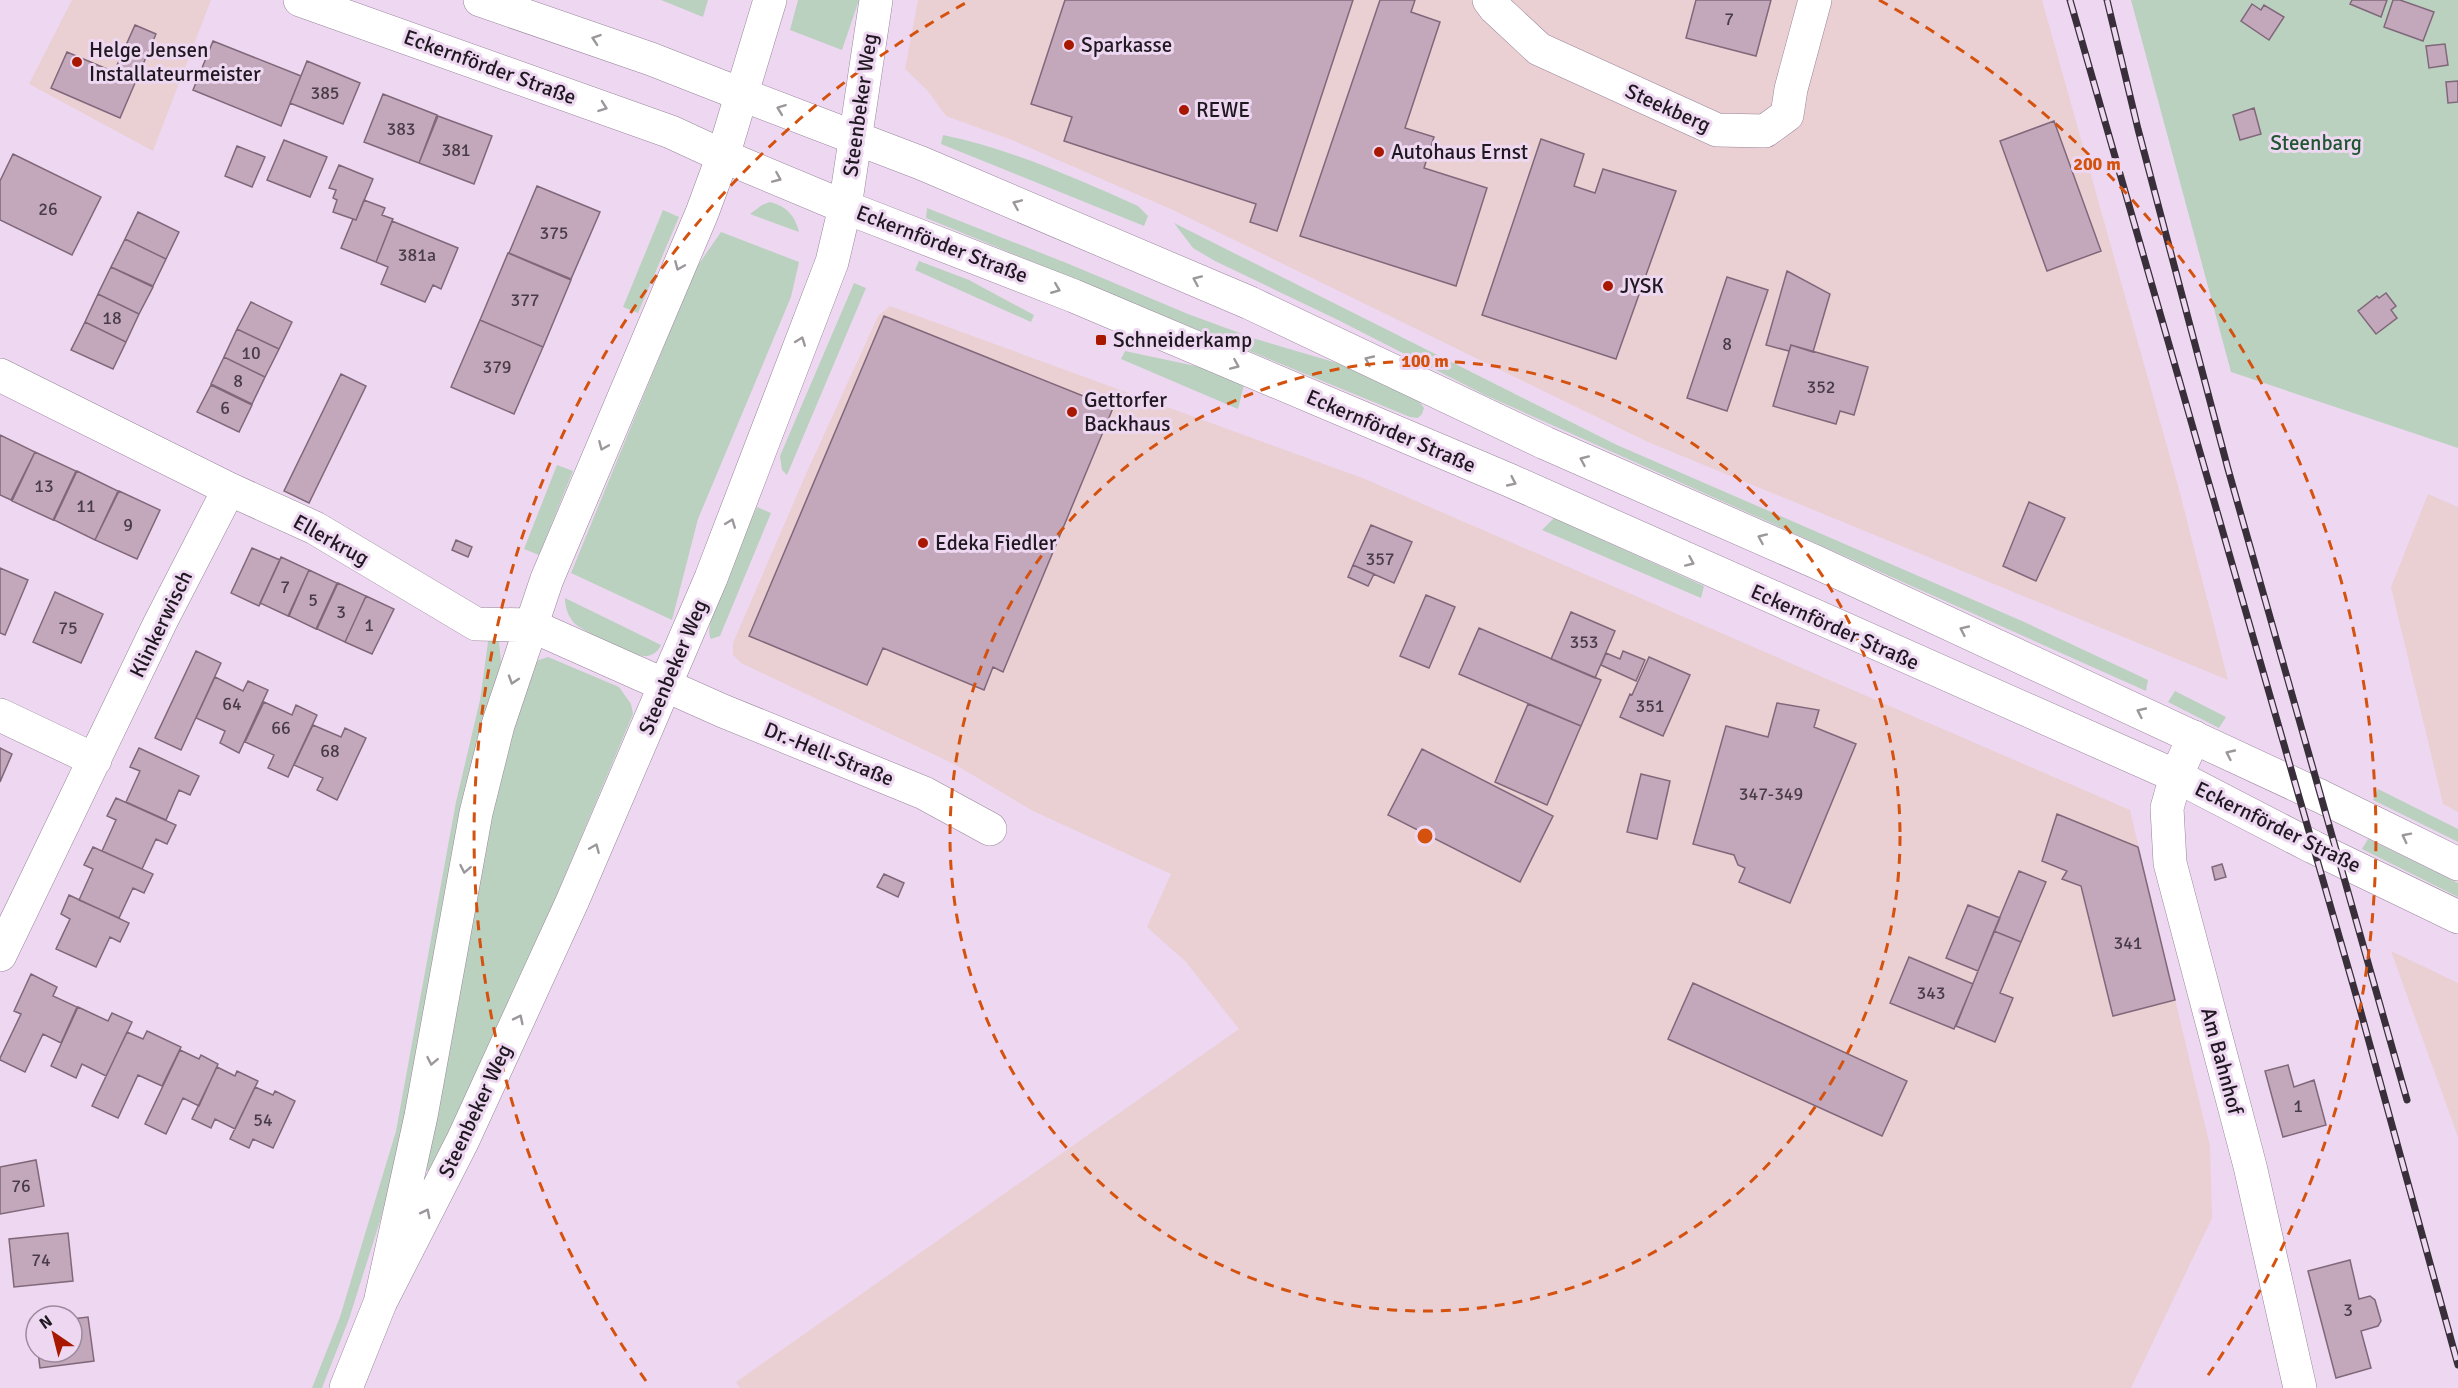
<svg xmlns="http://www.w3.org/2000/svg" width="2458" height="1388" font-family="Signika,sans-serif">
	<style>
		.commercial { fill: #eacfd3 }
		.green { fill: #bad1bf }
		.building { fill: #c3a8bc; stroke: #80687a; stroke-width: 1.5 }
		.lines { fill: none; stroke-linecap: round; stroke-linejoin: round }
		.minor-casing { stroke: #98849b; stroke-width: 34 }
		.major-casing { stroke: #98849b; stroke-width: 34 }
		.minor { stroke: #fff; stroke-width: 33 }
		.major { stroke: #fff; stroke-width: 33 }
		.rail-casing { stroke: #382f3a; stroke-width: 7 }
		.rail { stroke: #eed8f1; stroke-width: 4.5; stroke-dasharray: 14; stroke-linecap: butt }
		.oneway { stroke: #9b979b }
		.ring { fill: none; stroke: #d4520e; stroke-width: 3; stroke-dasharray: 10 8 }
		.poi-dot { fill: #a81800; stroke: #eed8f1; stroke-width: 2 }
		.labels { text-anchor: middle; stroke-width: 6; stroke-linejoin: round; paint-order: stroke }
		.number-label { font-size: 18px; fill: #493c48 }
		.poi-label { font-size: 21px; fill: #201821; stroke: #eed8f1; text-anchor: start }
		.street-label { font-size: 21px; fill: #201821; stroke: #eed8f1 }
		.park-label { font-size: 21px; fill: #205532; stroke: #eed8f1 }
		.centre { fill: #d4520e; stroke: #eed8f1; stroke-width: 3 }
		.ring-label { font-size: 18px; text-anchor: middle; font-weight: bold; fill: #d4520e; stroke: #eed8f1; stroke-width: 6; stroke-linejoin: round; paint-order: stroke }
	</style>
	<rect width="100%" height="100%" fill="#eed8f1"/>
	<!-- commercial -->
	<path class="commercial" d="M72,0H211L153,151L29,84Z
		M918,0H2042L2177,482L2228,680L1648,442L1173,210L1012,140L946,116L927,90L905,69Z
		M890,306L1365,479L2130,810L2210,1146L2212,1218L2131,1388H740L736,1382L1239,1029L1186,962L1147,927L1171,874L1033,811L954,764L741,663L733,655V643L806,474L878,316Z
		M2428,494L2458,507V812L2443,804L2391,587Z
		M2391,951L2458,983V1137Z"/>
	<!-- green -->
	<path class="green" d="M661,0H708L703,17Z
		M798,0H859L842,50L790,30Z
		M2131,0H2458V448L2231,372Z
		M943,135C1011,149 1075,178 1138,206L1148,216L1144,226L941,144Z
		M770,202C786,206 795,215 799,232L750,214L762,205Z
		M927,208L1069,264L1188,314L1256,339L1337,363L1418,400L1424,408L1422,414L1418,418L1410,417L926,218Z
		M663,210L679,217L638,313L623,307Z
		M1174,223L1617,445L2022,621L2148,680L2146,691L1485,395L1338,320L1215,261L1193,248Z
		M721,232L799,262L791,297L698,519L672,620L571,573L696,268Z
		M919,261L969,280L1034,315L1031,322L915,270Z
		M854,283L866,288L787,475L782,470L780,456Z
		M1125,351L1200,367L1244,385L1238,409L1121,359Z
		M557,465L573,471L539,555L524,549Z
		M757,507L771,513L720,636L711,639C700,624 748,528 757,507Z
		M1554,518L1704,586L1701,598L1542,530Z
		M565,598L661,645C658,652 651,657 643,656C634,655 581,630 575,624C568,616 565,608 565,598Z
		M492,634L499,641L501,662L480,742L405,1129L380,1221L349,1319L322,1388H312L340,1317L396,1131L456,802L480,700L488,642Z
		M548,657L619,687L631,704L633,714L544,925L477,1069L440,1156L428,1171L425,1169L482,855L509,733L536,661Z
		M2175,691L2226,717L2219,728L2168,702Z
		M2378,789L2458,829V842L2373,800Z
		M2368,839L2458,883V897L2362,849Z"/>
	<!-- building -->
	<path class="building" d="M1065,0H1353L1277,231L1250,222L1256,204L1064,141L1072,117L1031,104Z
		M1380,0H1415L1411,12L1440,22L1405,128L1434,137L1424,168L1487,188L1456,286L1300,236Z
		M1696,0H1771L1756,56L1686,38Z
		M2352,0H2387L2381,17L2350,4Z
		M2393,0H2400L2434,12L2423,41L2384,27Z
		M2252,4L2261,10L2264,5L2284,17L2269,40L2241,21Z
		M135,25L156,34L120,118L51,88L67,52L114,72Z
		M213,41L301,76L281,126L193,90Z
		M2445,44L2448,65L2429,68L2426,46Z
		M307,61L360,83L343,124L290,103Z
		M2458,81V102L2448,103L2446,82Z
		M383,94L437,115L419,163L364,142Z
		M2254,108L2261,134L2240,140L2233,115Z
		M438,116L492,136L474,184L419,163Z
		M2054,121L2101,251L2047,271L2000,141Z
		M1541,139L1584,154L1574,186L1595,193L1603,169L1676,191L1616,359L1482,315Z
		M284,140L327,157L310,197L267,180Z
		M237,146L265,157L252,187L225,176Z
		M13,154L101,197L72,255L0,220V181Z
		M339,165L373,179L356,220L333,212L337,200L333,198L336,190L329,188Z
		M537,186L600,212L571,279L509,253Z
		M364,200L385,208L382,215L393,219L376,262L341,248L353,219L356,220Z
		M138,212L179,232L166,259L125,239Z
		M392,221L458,248L441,289L433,285L425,302L381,284L388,267L376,262Z
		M125,239L166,259L153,286L111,267Z
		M508,253L571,280L543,347L480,320Z
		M111,267L153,287L139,314L98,294Z
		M1787,271L1830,294L1813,352L1791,345L1789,351L1766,345Z
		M1727,277L1768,290L1727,411L1687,398Z
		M2386,293L2396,306L2391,310L2397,318L2376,334L2358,311L2377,296L2379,298Z
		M98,294L139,314L126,342L85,322Z
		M251,302L292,322L279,349L237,329Z
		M884,316L1113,408L1003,672L993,667L984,690L883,648L867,685L749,636Z
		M480,320L543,347L514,414L451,387Z
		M85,322L126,342L113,369L71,350Z
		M237,329L279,349L265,377L224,357Z
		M1791,345L1868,367L1854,415L1840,411L1836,424L1773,406Z
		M224,357L265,377L252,404L211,384Z
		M341,374L366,386L309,503L284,491Z
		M211,385L252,405L239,432L197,412Z
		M0,435L35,452L11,500L0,495Z
		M35,452L76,471L53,520L12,501Z
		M77,471L118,491L95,540L54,520Z
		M119,491L160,510L137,559L95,540Z
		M2029,502L2065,518L2036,581L2003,566Z
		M1371,525L1412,542L1394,583L1353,565Z
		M456,540L472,547L468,557L452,550Z
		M252,548L280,560L259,606L231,593Z
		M281,557L309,570L288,616L260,603Z
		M1353,565L1374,574L1368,586L1348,577Z
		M0,568L28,580L5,635L0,633Z
		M309,570L337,583L316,629L289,616Z
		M338,583L366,596L345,642L317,629Z
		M55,592L103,614L81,663L33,642Z
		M1426,595L1455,607L1429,668L1400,656Z
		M366,596L394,609L372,654L345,642Z
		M1571,612L1615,631L1595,678L1551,659Z
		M1479,628L1601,680L1581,726L1459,674Z
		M196,651L221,663L181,750L155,738Z
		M1623,651L1645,660L1636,681L1601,665L1606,653L1620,659Z
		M1649,657L1690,675L1663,736L1620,717L1630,694L1632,695Z
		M215,677L243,691L248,681L268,690L239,753L220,743L225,731L196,718Z
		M264,702L292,715L296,705L317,715L288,777L268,768L274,755L245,742Z
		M1777,703L1819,710L1814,727L1856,744L1790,903L1739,882L1745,868L1738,865L1734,855L1693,844L1726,726L1768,737Z
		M1528,704L1581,726L1547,805L1495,782Z
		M313,725L341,737L345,728L366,738L337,800L317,790L323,778L294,765Z
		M0,748L12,754L0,782Z
		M139,748L199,776L190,795L179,790L166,820L126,802L140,771L130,767Z
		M1422,749L1553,816L1520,882L1388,815Z
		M1641,774L1670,781L1657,839L1627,832Z
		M116,798L176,825L167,844L156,839L142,869L102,851L116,820L107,816Z
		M2057,814L2138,847L2175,1000L2113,1016L2081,886L2062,879L2067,871L2042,861Z
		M93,847L153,874L144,893L133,888L119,918L79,900L93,869L84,865Z
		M2222,864L2226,877L2215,880L2212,867Z
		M2019,871L2046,882L2021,942L1994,931Z
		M884,874L904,883L898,897L877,887Z
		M69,895L129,923L120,942L110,937L96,967L56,949L70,919L61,914Z
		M1968,905L2000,918L1978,971L1946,958Z
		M1994,931L2021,942L2000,993L2013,998L1995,1042L1956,1026Z
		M1909,957L1973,984L1954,1029L1890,1003Z
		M31,974L57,987L53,996L77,1007L61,1043L43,1034L25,1072L0,1060V1058L21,1014L14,1011Z
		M1693,983L1907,1081L1882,1136L1668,1039Z
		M78,1007L108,1021L112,1013L132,1022L106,1076L82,1064L76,1078L51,1066Z
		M147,1031L181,1047L162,1086L138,1075L118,1118L92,1106L127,1032L143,1039Z
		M180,1050L199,1059L201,1055L218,1064L199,1106L183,1098L166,1134L145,1124Z
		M2288,1065L2294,1087L2314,1080L2326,1125L2283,1137L2265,1071Z
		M217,1067L235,1076L237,1071L258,1081L235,1129L215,1119L211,1128L192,1119Z
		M255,1087L273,1095L275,1091L295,1101L273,1148L253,1139L249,1148L230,1139Z
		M36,1160L44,1206L0,1214V1167Z
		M68,1233L73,1281L14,1287L9,1239Z
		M2350,1260L2359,1299L2370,1296L2375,1300L2381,1321L2378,1326L2361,1331L2371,1368L2336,1378L2308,1271Z
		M88,1317L94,1361L40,1368L38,1352H72V1319Z"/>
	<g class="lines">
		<!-- minor casing -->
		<g class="minor-casing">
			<path id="minor" d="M300,0L671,132L723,156L702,213L547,579L498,725L476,813L421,1116L380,1303
				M480,0L651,59L743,95
				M1489,0L1495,8L1539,49L1717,130L1765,131L1787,115L1791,89L1815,0
				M0,375L229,489L315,528L476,624L530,625L723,711L924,793L990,829
				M0,715L95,760
				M2194,737L2176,776L2167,808L2170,863L2250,1166L2300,1388
				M0,955L160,623L229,489
				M346,1388L380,1303L463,1140L572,902L711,578L832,262L845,207"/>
		</g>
		<!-- major casing -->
		<g class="major-casing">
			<path id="major" d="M770,0L723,156L845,207L1074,296L1509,480L2176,776L2313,847L2458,917
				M743,95L921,163L1250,303L1545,443L1816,562L2320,796L2458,864
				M845,207L876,0"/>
		</g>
		<!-- minor -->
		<use href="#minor" class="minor"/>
		<!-- major -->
		<use href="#major" class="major"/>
		<!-- rail casing -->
		<g class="rail-casing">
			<path id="rail" d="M2070,0L2360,1009L2458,1365
				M2107,0L2138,129L2228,469L2407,1100"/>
		</g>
		<!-- rail -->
		<use href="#rail" class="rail"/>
	</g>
	<!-- one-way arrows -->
	<defs><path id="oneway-chevron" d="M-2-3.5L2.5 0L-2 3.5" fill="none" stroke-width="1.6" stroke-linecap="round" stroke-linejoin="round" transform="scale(1.5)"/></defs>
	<g class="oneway">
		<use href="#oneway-chevron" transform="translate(596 39) rotate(-161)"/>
		<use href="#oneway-chevron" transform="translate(603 107) rotate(20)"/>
		<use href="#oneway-chevron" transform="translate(781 109) rotate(-159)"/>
		<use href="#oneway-chevron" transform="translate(777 178) rotate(23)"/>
		<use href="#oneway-chevron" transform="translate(1017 204) rotate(-157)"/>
		<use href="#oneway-chevron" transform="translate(679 266) rotate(113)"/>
		<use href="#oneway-chevron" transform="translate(1197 280) rotate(-156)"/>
		<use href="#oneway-chevron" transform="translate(1056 289) rotate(22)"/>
		<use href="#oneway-chevron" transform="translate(801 341) rotate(-69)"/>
		<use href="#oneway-chevron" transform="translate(1369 360) rotate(-155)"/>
		<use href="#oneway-chevron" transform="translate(1235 365) rotate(23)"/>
		<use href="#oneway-chevron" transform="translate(603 446) rotate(113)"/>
		<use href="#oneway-chevron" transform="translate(1584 460) rotate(-156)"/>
		<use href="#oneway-chevron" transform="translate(1512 482) rotate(25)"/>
		<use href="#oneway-chevron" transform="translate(731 523) rotate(-69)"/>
		<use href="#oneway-chevron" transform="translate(1762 538) rotate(-156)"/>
		<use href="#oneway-chevron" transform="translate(1690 562) rotate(24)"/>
		<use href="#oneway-chevron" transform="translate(1964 630) rotate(-155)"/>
		<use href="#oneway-chevron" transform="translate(513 680) rotate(108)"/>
		<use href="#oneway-chevron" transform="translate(2141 712) rotate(-155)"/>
		<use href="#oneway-chevron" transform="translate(2230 754) rotate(-155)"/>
		<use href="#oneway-chevron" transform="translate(2406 837) rotate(-153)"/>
		<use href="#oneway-chevron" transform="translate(595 848) rotate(-67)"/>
		<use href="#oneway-chevron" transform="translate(465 869) rotate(101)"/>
		<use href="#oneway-chevron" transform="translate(519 1019) rotate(-64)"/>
		<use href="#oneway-chevron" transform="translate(432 1061) rotate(101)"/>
		<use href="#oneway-chevron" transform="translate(426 1213) rotate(-63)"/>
	</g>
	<!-- distance rings -->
	<g class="ring">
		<circle cx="1425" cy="836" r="475"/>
		<path d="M646 1381A951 951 0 0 1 971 0M1879 0A951 951 0 0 1 2204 1381"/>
	</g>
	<!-- markers -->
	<g class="poi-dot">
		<circle cx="1069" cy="45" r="6"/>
		<circle cx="77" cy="62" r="6"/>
		<circle cx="1184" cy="110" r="6"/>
		<circle cx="1379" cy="152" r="6"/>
		<circle cx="1608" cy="286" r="6"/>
		<rect x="1095" y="334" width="12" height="12" rx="3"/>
		<circle cx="1072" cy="412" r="6"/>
		<circle cx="923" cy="543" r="6"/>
	</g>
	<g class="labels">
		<!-- number labels -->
		<g class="number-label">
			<text x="1729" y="25">7</text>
			<text x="325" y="99">385</text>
			<text x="401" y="135">383</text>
			<text x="456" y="156">381</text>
			<text x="48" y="215">26</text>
			<text x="554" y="239">375</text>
			<text x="417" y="261">381a</text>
			<text x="525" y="306">377</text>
			<text x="112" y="324">18</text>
			<text x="1727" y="350">8</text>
			<text x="251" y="359">10</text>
			<text x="497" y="373">379</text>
			<text x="238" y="387">8</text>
			<text x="1821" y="393">352</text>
			<text x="225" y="414">6</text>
			<text x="44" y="492">13</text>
			<text x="86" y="512">11</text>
			<text x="128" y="531">9</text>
			<text x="1380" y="565">357</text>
			<text x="285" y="593">7</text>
			<text x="313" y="606">5</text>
			<text x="341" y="618">3</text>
			<text x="369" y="631">1</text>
			<text x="68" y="634">75</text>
			<text x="1584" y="648">353</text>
			<text x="232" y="710">64</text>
			<text x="1650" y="712">351</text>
			<text x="281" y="734">66</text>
			<text x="330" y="757">68</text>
			<text x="1771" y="800">347-349</text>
			<text x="2128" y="949">341</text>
			<text x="1931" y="999">343</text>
			<text x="2298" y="1112">1</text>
			<text x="263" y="1126">54</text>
			<text x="21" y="1192">76</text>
			<text x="41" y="1266">74</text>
			<text x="2348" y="1316">3</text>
		</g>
		<!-- poi labels -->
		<g class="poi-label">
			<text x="1081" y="52">Sparkasse</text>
			<text x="89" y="57">Helge Jensen<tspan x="89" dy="24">Installateurmeister</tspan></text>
			<text x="1196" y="117">REWE</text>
			<text x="1391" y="159">Autohaus Ernst</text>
			<text x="1620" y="293">JYSK</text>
			<text x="1113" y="347">Schneiderkamp</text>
			<text x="1084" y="407">Gettorfer<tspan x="1084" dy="24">Backhaus</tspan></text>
			<text x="935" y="550">Edeka Fiedler</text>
		</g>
		<!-- street labels -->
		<g class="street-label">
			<text transform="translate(490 67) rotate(20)" y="7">Eckernförder Straße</text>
			<text transform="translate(860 105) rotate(-82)" y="7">Steenbeker Weg</text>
			<text transform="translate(1668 108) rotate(24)" y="7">Steekberg</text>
			<text transform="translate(942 244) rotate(21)" y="7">Eckernförder Straße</text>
			<text transform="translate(1391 431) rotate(23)" y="7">Eckernförder Straße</text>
			<text transform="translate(331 540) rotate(29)" y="7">Ellerkrug</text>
			<text transform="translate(161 624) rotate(-64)" y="7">Klinkerwisch</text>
			<text transform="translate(1835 627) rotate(24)" y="7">Eckernförder Straße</text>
			<text transform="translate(673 667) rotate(-67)" y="7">Steenbeker Weg</text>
			<text transform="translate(829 754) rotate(22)" y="7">Dr.-Hell-Straße</text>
			<text transform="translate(2278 827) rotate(26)" y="7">Eckernförder Straße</text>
			<text transform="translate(2222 1061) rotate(75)" y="7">Am Bahnhof</text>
			<text transform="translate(475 1111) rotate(-65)" y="7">Steenbeker Weg</text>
		</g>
		<!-- park labels -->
		<g class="park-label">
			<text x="2316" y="150">Steenbarg</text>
		</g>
	</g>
	<circle cx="1425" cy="836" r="9" class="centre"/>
	<g class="ring-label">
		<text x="2097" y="170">200 m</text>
		<text x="1425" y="367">100 m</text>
	</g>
	<!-- north arrow -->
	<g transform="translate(54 1334) rotate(325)"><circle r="28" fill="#eed8f1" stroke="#9c8b9e" stroke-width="1.5"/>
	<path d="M0-4.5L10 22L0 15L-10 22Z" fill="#a81800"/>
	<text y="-9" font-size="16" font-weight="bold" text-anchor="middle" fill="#201821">N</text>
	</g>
</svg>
